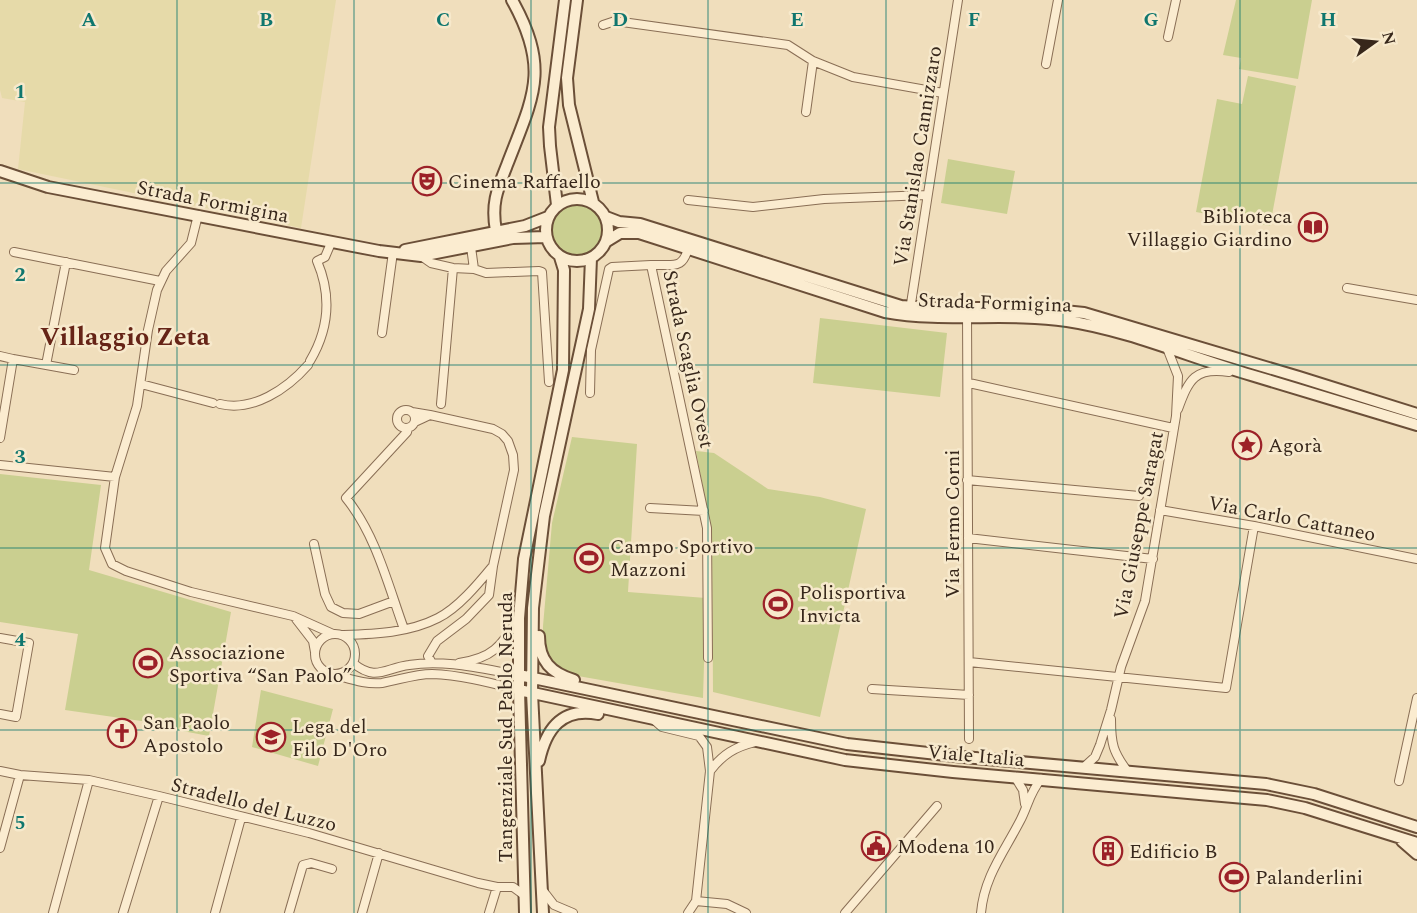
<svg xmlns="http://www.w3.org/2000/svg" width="1417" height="913" font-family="Spectral,serif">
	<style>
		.farmland { fill: #e6daa9 }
		.green { fill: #cacf90 }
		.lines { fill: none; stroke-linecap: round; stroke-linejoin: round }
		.street-casing { stroke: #896e55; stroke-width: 10 }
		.secondary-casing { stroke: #6b4f38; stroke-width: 14 }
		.street { stroke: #fbecd0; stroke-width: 8 }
		.secondary { stroke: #fbecd0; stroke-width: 10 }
		.grid { fill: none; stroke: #0f766e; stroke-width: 1.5; stroke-opacity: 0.55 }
		.labels { text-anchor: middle; stroke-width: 5; stroke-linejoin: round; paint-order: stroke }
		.street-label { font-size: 20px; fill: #37271b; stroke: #f7e9cc }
		.poi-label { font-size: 20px; fill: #37271b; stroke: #f7e9cc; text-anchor: start }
		.district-label { font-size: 26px; font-weight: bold; fill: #662417; stroke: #f7e9cc }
		.grid-label { font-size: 20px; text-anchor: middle; font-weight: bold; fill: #0f766e; stroke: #f7e9cc; stroke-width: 5; stroke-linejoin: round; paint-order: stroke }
	</style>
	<rect width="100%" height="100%" fill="#f0debc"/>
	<!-- farmland -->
	<path class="farmland" d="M0,0H336L301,228L18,169L25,102L2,98L0,90Z"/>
	<!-- green -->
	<path class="green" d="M1236,0H1312L1298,79L1239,69L1241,58L1223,55Z
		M1248,76L1296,86L1270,226L1196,212L1217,99L1242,104Z
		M948,159L1015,171L1007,214L941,203Z
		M552 230a25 25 0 1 1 50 0a25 25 0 1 1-50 0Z
		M820,318L947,333L940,397L813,383Z
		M572,437L637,444L628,592L706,598L703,698L578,676C552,669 542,652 543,626L552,523Z
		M696,451L714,453L768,489L820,497L866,509L820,717L713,692L712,535Z
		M0,474L101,485L89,570L231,612L209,736L177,730L176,726L65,710L78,634L0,622Z
		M261,690L333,709L318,766L252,747Z"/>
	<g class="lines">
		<!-- street casing -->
		<g class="street-casing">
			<path id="street" d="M603,25L615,21L788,45L813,61L853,77L943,93
				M1168,37L1176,0
				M1046,64L1058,0
				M806,112L813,61
				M688,200L753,207L824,199L927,195
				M198,215L191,243L166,271L157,290L148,330L137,406L115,477L105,548L112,564L126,571L191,592L293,616L333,634
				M689,245C683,271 674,264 651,265L707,528L708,658
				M471,247L474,269
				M14,252L160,281
				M421,256L431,263L453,268L474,269L486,273L539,271L542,272L549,382
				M1347,288L1417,300
				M910,310L958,0
				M967,312L969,739
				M382,333L393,252
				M0,356L13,359L0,438
				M13,359L74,370
				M310,361C329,329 332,296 317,261L325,257L331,243
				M46,365L66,262
				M969,383L1173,428
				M141,384L213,403
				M590,393L591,350L609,269L612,267L651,265
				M220,404C253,412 287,389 308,365
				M441,404L453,268
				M1178,409C1189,379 1195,367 1229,372
				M397 419a9 9 0 1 1 18 0a9 9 0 1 1-18 0Z
				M412,412L430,415L415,422
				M430,415L493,429L502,434L508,441L513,455L514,470L493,566L489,595L466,619L437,641L428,656L432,663
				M0,465L115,477
				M967,480L1139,496
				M650,508L704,511
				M1160,510L1254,526L1417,559
				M968,538L1153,559
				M314,544L325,594L331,607L343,613L359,614L394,601
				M296,619L313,641L315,652
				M404,629C388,585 376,535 346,498L407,432L408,428
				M315 654a20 20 0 1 1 40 0a20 20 0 1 1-40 0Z
				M343,635C374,634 409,633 438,618C458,608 478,584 492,567
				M0,638L29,643L16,717L0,714
				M969,662L1226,688L1254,526
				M353,663C376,682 385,668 409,665C445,659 483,669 519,675
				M459,663C493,658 500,647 518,619
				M332,674C348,678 365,685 382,683C399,680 415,674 432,674C461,675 491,683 519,690
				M872,689L969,695
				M1111,719C1111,744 1113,752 1128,772
				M654,720L662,727L699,736L707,747L710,771L696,901L688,913
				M1084,767L1095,757L1100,745L1111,710L1121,667L1145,601L1176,416L1178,376L1167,348
				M0,771L20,775L89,780L159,796L309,833L478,883L497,887H513L524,895
				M710,771C723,754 735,747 755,742
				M1015,777L1023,790L1025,804
				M1399,781L1417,698
				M0,848L20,775
				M544,892L554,905L573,913
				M696,901L727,904L746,913
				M53,913L89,780
				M123,913L159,796
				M215,913L241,818
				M289,913L303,865L311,863L332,869
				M362,913L379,853
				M489,913L497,887
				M845,913L937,806
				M981,913C984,877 1004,852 1020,821C1028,806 1029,794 1041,779"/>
		</g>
		<!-- secondary casing -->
		<g class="secondary-casing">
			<path id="secondary" d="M577,0L567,78L569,105L593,202
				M0,171L48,187L379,251L421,256L513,238L546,237
				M546 230a31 31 0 1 1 62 0a31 31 0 1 1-62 0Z
				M557,205L550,146L549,127L565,0
				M606,217L619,222L640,224L901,306L929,308H1034L1084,313L1299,377L1417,414
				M496,231C491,204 497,190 507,165C533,97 551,70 512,0
				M607,241L620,233H639L885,312C945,323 1006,312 1067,321C1128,330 1192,358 1251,375C1306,392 1362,408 1417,425
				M405,250L525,226L548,217
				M539,636C539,661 551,673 574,680
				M519,675L847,744L964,757L1266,784L1314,794L1417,827
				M519,690L845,760L953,772L1267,800L1305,808L1417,843
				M539,761C546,729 562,707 598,714
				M1402,841L1417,854
				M525,913L519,690V618L524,559L563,370L564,270L560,257
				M543,913L532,693L533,608L544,516L589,309L591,258"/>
		</g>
		<!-- street -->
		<use href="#street" class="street"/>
		<!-- secondary -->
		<use href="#secondary" class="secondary"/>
	</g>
	<!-- grid -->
	<path class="grid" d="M177,0V913M354,0V913M531,0V913M708,0V913M886,0V913M1063,0V913M1240,0V913M0,183H1417M0,365H1417M0,548H1417M0,730H1417"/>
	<!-- icons -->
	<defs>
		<g id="theatre-ring" transform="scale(1.5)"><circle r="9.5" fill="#f7e9cc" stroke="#9c2128" stroke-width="1.5"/><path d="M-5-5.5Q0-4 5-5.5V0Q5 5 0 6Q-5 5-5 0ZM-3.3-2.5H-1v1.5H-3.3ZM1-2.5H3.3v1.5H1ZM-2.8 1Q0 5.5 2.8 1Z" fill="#9c2128"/></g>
		<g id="library-ring" transform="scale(1.5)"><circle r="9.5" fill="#f7e9cc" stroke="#9c2128" stroke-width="1.5"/><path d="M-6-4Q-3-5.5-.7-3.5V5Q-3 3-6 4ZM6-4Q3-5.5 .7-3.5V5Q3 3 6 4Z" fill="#9c2128"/></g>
		<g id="sight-ring" transform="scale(1.5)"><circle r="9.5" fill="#f7e9cc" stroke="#9c2128" stroke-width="1.5"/><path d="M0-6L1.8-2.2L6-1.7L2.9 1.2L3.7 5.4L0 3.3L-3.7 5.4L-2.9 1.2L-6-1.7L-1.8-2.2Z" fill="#9c2128"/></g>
		<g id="stadium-ring" transform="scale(1.5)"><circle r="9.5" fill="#f7e9cc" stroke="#9c2128" stroke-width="1.5"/><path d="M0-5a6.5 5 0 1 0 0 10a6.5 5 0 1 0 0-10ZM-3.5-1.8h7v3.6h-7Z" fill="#9c2128"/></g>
		<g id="church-ring" transform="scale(1.5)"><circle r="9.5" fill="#f7e9cc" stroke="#9c2128" stroke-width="1.5"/><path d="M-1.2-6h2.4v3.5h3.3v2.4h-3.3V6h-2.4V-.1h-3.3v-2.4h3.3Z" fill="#9c2128"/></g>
		<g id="school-ring" transform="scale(1.5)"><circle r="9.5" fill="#f7e9cc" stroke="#9c2128" stroke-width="1.5"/><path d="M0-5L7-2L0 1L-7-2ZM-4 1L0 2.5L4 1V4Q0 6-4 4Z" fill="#9c2128"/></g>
		<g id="civic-ring" transform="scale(1.5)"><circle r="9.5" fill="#f7e9cc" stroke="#9c2128" stroke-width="1.5"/><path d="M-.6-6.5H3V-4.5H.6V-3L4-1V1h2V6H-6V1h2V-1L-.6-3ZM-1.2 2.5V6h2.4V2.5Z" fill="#9c2128"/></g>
		<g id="building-ring" transform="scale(1.5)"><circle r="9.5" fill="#f7e9cc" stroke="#9c2128" stroke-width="1.5"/><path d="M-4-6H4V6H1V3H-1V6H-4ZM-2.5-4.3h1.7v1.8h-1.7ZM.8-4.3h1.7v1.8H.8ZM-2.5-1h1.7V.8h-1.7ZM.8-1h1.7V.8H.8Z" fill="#9c2128"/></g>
	</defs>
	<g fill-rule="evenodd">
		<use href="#theatre-ring" x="427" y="181"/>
		<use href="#library-ring" x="1313" y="227"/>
		<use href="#sight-ring" x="1247" y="445"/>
		<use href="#stadium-ring" x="589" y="558"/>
		<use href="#stadium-ring" x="778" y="604"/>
		<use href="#stadium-ring" x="148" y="663"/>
		<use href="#church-ring" x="122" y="733"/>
		<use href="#school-ring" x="271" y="737"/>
		<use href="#civic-ring" x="876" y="846"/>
		<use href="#building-ring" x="1108" y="851"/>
		<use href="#stadium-ring" x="1234" y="877"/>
	</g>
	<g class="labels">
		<!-- street labels -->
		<g class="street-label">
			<text transform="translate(917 156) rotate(-81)" y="7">Via Stanislao Cannizzaro</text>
			<text transform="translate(213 201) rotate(11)" y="7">Strada Formigina</text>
			<text transform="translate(995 302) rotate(2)" y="7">Strada Formigina</text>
			<text transform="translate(689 359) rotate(78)" y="7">Strada Scaglia Ovest</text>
			<text transform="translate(1292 518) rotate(11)" y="7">Via Carlo Cattaneo</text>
			<text transform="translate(952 524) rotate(-90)" y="7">Via Fermo Corni</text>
			<text transform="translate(1138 525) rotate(-79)" y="7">Via Giuseppe Saragat</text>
			<text transform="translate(505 727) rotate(-90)" y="7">Tangenziale Sud Pablo Neruda</text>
			<text transform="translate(976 755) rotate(5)" y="7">Viale Italia</text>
			<text transform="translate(254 804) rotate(14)" y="7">Stradello del Luzzo</text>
		</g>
		<!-- poi labels -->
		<g class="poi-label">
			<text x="448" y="188">Cinema Raffaello</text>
			<text x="1292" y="223" text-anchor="end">Biblioteca<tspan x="1292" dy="23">Villaggio Giardino</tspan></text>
			<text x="1268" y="452">Agorà</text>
			<text x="610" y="553">Campo Sportivo<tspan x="610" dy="23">Mazzoni</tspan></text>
			<text x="799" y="599">Polisportiva<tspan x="799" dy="23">Invicta</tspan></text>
			<text x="169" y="659">Associazione<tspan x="169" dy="23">Sportiva “San Paolo”</tspan></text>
			<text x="143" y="729">San Paolo<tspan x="143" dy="23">Apostolo</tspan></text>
			<text x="292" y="733">Lega del<tspan x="292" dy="23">Filo D'Oro</tspan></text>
			<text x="897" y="853">Modena 10</text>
			<text x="1129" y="858">Edificio B</text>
			<text x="1255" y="884">Palanderlini</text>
		</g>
		<!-- district labels -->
		<g class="district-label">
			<text x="125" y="345">Villaggio Zeta</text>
		</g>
	</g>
	<g class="grid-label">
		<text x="89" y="26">A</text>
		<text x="266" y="26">B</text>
		<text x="443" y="26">C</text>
		<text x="620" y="26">D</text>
		<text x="797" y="26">E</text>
		<text x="974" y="26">F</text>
		<text x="1151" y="26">G</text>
		<text x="1328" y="26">H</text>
		<text x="20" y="98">1</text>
		<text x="20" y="281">2</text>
		<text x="20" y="463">3</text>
		<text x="20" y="646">4</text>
		<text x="20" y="829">5</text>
	</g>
	<!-- north arrow -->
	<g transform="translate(1375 42) rotate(75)" stroke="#f7e9cc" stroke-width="4.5" paint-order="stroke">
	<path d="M0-4.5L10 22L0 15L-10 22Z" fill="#37271b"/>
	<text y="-9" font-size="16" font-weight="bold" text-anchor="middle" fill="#37271b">N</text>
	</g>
</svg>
